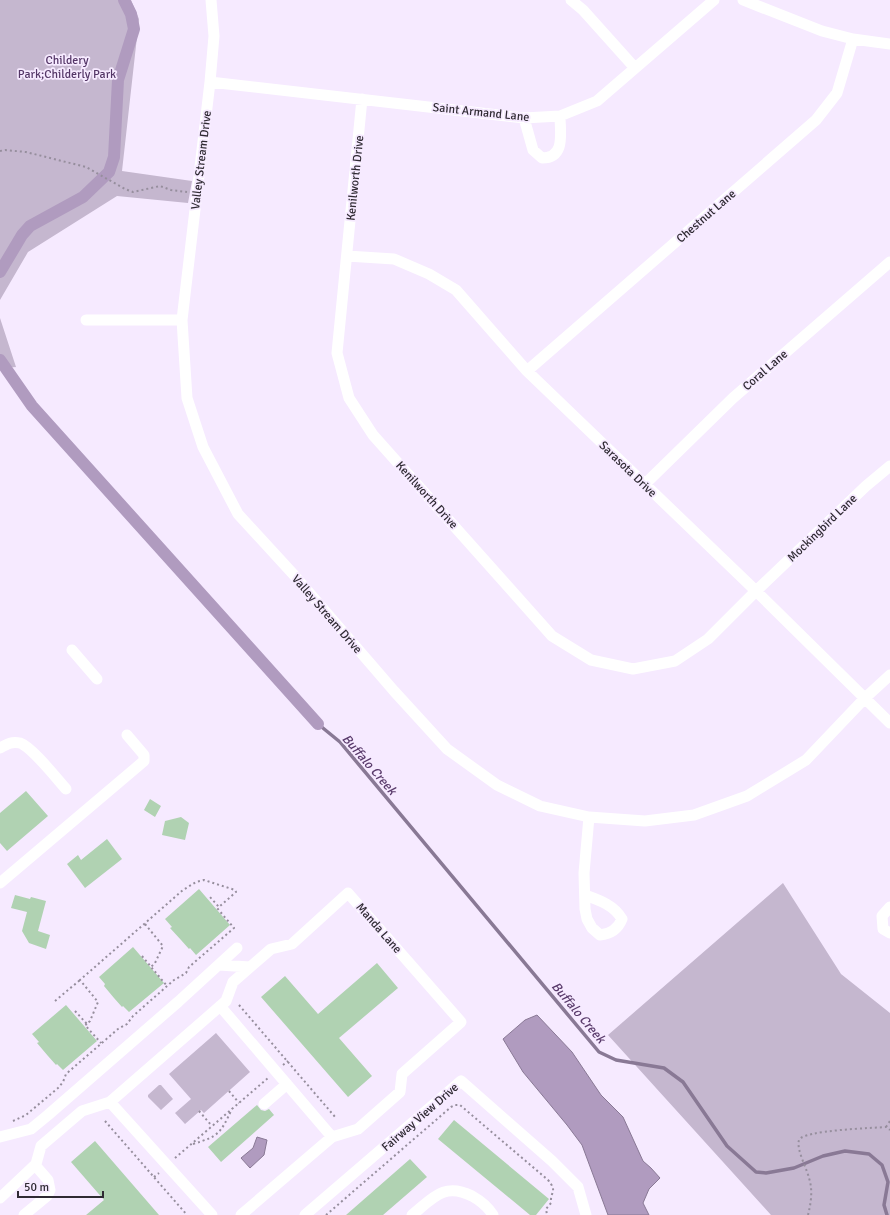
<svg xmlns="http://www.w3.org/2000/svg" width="890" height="1215" font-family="Signika,sans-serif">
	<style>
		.green { fill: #c5b7cf }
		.water { fill: #b09bbf; stroke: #897995 }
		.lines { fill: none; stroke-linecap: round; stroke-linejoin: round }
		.stream { stroke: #897995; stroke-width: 3.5 }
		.canal { stroke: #b09bbf; stroke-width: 12 }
		.building { fill: #b0d2b2 }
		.path { stroke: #968e9d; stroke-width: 2; stroke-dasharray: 2 3; stroke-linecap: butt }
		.minor { stroke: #fff; stroke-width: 11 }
		.labels { text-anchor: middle; stroke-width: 3.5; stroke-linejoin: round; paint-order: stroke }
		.park-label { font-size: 12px; fill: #543667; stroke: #f6eaff }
		.street-label { font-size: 12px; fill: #2f2a33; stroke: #f6eaff }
		.water-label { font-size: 13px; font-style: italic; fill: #593a6b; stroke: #f6eaff }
	</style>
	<rect width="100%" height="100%" fill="#f6eaff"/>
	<!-- green -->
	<path class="green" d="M0,0H131L139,19L122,171L192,181L188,203L117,196L28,252L0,300Z
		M0,318L16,367H17L0,368Z
		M783,883L841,974L890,1013V1215H771L608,1035Z
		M216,1033L250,1072L204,1113L201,1110L185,1124L175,1113L191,1099L169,1074Z
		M159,1085H161L173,1099L161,1110L148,1097V1095Z"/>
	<!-- water -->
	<path class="water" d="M537,1015L572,1052L601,1095L623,1117L643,1161L651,1168L660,1178L649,1189L643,1203L649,1215H608L582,1145L567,1125L523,1072L503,1039L525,1020Z
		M257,1137L267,1140L264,1155L250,1168L241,1158L253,1148Z"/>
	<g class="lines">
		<!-- stream -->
		<path class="stream" d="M318,724L340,742L599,1052L616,1060L664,1068L683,1082L727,1146L756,1172L766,1173L794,1168L823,1156L845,1151L869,1154L882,1165L888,1182L884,1205L887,1215"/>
		<!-- canal -->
		<path class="canal" d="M0,272L22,235L30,226L83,197L109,172L114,157L118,80L134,29L131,14L124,0
			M0,360L32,406L318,724"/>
	</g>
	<!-- building -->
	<path class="building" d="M26,791L48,816L7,851L0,843V813Z
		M150,799L161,806L155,817L144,810Z
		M181,817L189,823L185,840L162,835L165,821Z
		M107,839L122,859L85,888L67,864L78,855L81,860Z
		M199,889L230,925L196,955L190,948L189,949L181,940L170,928L172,927L165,919Z
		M15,895L30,899L31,897L46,901L38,931L50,935L46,949L29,943L22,931L27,912L11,908Z
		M133,947L164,983L129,1012L123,1006L122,1007L114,998L104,986L105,984L99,977Z
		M377,963L398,988L339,1038L372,1076L348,1097L261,997L285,976L318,1014Z
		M66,1005L97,1041L63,1070L57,1064L56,1065L48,1056L37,1043L39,1042L32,1034Z
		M257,1105L261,1110L265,1111L269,1109L274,1115L221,1162L208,1147Z
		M454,1120L549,1199L536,1215H530L438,1139Z
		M95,1141L159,1215H86L104,1200L71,1162Z
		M410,1159L427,1177L383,1215H346Z"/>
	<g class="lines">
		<!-- path -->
		<path class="path" d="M0,151L5,150L26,152L86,167L125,189L133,192L160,186L171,190L187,192
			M145,924L163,946L155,963L151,967
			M142,956L167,986
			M55,1001L80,980
			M239,1005L336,1118
			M75,1011L87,1024L90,1021L98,1002L80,980L183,890L196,882L204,880L235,890L236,892L219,907L209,896
			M87,1024L85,1025L101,1043
			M283,1065L288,1061
			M229,1091L239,1103
			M199,1111L212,1126
			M13,1121L26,1115L58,1088L63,1082L66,1074L118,1029L127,1024L133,1016L174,980L186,973L189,967L234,928L217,908L219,907
			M105,1121L187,1215
			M886,1127L890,1121
			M193,1144C219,1136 220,1134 232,1109
			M175,1158L268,1078
			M154,1177L159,1173
			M326,1215L451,1107L455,1105H460L548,1180C558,1192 550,1191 551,1203L546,1209L547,1215
			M808,1215C811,1203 813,1190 809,1178C807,1169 796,1149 799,1140C803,1130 874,1128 886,1127L890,1130"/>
		<!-- minor -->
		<path class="minor" d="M211,0L214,36L210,82L182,320L187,398L203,447L238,514L294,575L394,691L447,749L497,785L540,806L589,817L584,873L585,909L587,919L592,928L600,935C611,934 618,929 622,919C614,905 599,900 585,895
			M571,0L583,10L635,68
			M743,0L822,31L853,39L890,44
			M210,82L524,118L560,116L597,101L714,0
			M362,99L337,353L349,398L373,435L552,636L591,660L633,669L675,661L708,639L756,591L866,486L890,466
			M524,118L533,150L542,158C566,158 560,132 560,116
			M347,256L394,259L429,274L456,290L527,371L756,591L890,723
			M86,320H182
			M527,371L816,120L837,93L853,39
			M644,485L733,398L890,262
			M72,650L97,679
			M0,748C7,744 12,741 20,743C32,747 57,779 66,789
			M589,817L645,821L694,815L747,796L806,760L865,698L890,675
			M0,883L144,761V755L127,735
			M890,907L882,916L883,929L890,933
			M219,965L250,967
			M220,1006L332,1137
			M110,1102L212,1215
			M264,1104L287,1084
			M0,1137L31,1129L48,1115L178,1002L237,948
			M0,1198L36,1164L41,1146L82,1111L110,1102L226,1001L233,982L271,949L292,944L348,893L461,1022L402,1074L400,1092L358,1129L332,1137L241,1215
			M24,1215L47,1196L50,1190L48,1180L35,1165
			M305,1215L461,1081L552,1161L578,1187L586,1215
			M412,1215C433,1198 444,1182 472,1196C481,1201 488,1207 493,1215"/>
	</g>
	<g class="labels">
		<!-- park labels -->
		<g class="park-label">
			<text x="67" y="64">Childery<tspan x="67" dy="14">Park;Childerly Park</tspan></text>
		</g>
		<!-- street labels -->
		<g class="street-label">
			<text transform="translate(481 112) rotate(6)" y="4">Saint Armand Lane</text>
			<text transform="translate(201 160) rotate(-83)" y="4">Valley Stream Drive</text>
			<text transform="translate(355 178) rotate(-84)" y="4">Kenilworth Drive</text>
			<text transform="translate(706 216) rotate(-41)" y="4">Chestnut Lane</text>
			<text transform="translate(765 370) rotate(-41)" y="4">Coral Lane</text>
			<text transform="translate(628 469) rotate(44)" y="4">Sarasota Drive</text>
			<text transform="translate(427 495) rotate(48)" y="4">Kenilworth Drive</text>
			<text transform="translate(822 528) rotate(-44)" y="4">Mockingbird Lane</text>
			<text transform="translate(327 614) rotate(49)" y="4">Valley Stream Drive</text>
			<text transform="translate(379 928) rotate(49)" y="4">Manda Lane</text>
			<text transform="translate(420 1117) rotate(-41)" y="4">Fairway View Drive</text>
		</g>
		<!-- water labels -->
		<g class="water-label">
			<text transform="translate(370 764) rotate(49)" y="5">Buffalo Creek</text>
			<text transform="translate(579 1012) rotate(50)" y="5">Buffalo Creek</text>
		</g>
	</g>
	<!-- scale -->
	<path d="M18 1191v6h85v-6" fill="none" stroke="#2f2a33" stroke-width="2"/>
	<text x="24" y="1191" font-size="12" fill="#2f2a33" stroke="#f6eaff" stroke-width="3" paint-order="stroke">50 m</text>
</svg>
